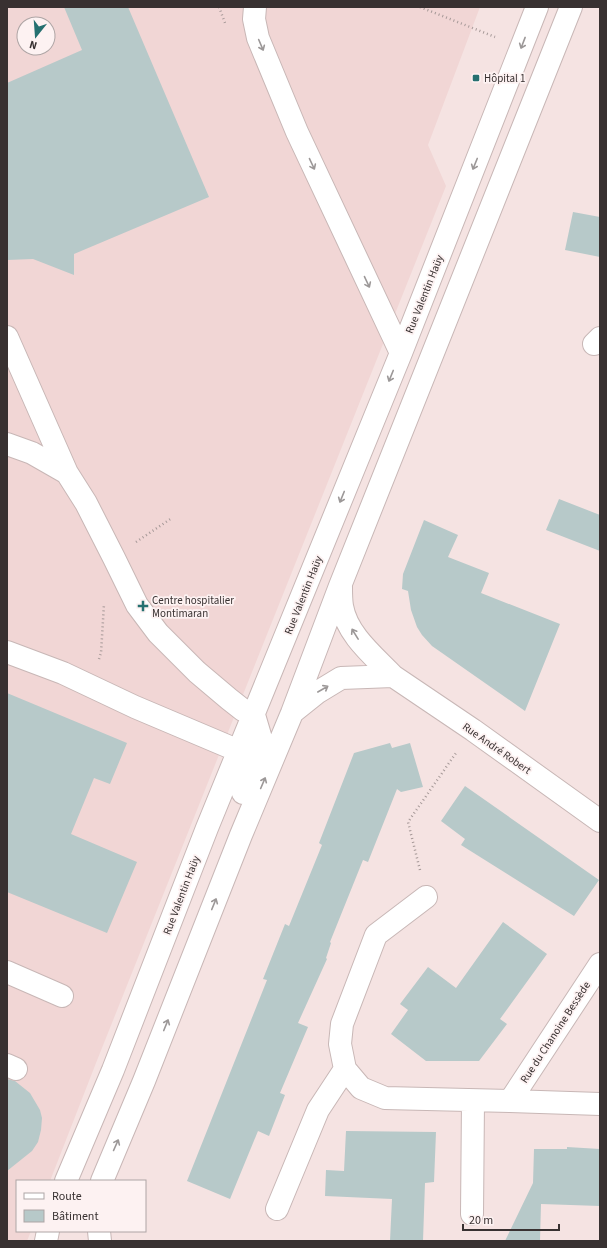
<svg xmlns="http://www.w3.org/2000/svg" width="607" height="1248" font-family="'Source Sans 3',sans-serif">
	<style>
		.built { fill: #f1d6d5; fill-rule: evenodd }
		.building { fill: #b7c9c9 }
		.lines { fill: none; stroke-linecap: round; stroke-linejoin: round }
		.minor-casing { stroke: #c8b7b6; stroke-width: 24 }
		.path { stroke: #a69998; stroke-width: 2.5; stroke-dasharray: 1 3; stroke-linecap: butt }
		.minor { stroke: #fff; stroke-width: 22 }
		.oneway { stroke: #9c9898 }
		.poi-dot { fill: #257070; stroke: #fdf2f2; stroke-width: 1.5 }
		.labels { text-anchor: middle; stroke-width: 3.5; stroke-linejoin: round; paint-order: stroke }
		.poi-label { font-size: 11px; fill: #383131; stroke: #fdf2f2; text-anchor: start }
		.street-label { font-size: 11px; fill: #383131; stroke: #fdf2f2 }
	</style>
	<rect width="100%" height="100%" fill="#f5e3e2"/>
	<!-- built -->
	<path class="built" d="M7,7H480L428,145L446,186L96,1063L50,1181H17V1231H31L27,1241H7ZM24,24H48V48H24Z"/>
	<!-- building -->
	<path class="building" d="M64,7H128L209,197L74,254V275L33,259L7,260V83L82,50Z
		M573,212L600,217V257L565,250Z
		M559,499L600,515V551L546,530Z
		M424,520L458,535L448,557L489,573L481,593L560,624L525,711L432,646L422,635L417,627L411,610L408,591L402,589L403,574Z
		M7,693L127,743L110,784L94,778L71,834L137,862L107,933L7,892Z
		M390,743L392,748L410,743L423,787L401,792L397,789L368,862L363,860L330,942L331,943L326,958L327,959L298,1023L308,1027L280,1093L285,1095L269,1136L258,1131L230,1199L187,1181L267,980L263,979L285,924L289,926L322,845L319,843L354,753Z
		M465,786L599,880L574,916L461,845L465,839L441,821Z
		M503,922L547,954L500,1019L507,1024L479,1061H426L391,1034L408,1010L400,1004L428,967L456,988Z
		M7,1079L15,1081L30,1093L40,1110L42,1118L41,1130L38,1142L32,1151L7,1171Z
		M346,1131L436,1132L434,1182L425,1183L423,1241H390L392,1199L325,1196L326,1170L344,1171Z
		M567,1147L600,1149V1206L541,1204L540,1241H505L533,1183L534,1149H567Z"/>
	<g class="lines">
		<!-- minor casing -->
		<g class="minor-casing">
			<path id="minor" d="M255,7L254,19L258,38L297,132L401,353
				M7,337L67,473
				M594,344L600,338
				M7,444L32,453L67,473L86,503L114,558L137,605L158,633L197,672L229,699L243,710L254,715L262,742L243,793
				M7,652L63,673L135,707L239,751
				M393,676L473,730L600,821
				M293,712L318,692L341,678L393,676C374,656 347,635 342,606C341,600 341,594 341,587
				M426,897L376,935L342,1024L340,1044L345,1069L361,1088L385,1098L510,1101L600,964
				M7,972L62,996
				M7,1065L16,1069
				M510,1101L600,1104
				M66,1181L113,1070L207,828L401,353L537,7
				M102,1181L144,1081L241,835L292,713L340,586L571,7
				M277,1209L318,1110L345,1069
				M472,1214L473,1101
				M99,1231L100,1241
				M46,1241L48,1231"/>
		</g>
		<!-- path -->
		<path class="path" d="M219,7L225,23
			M420,7L495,37
			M136,542L172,518
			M99,659L101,653L104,604
			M420,870L408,822L456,753"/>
		<!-- minor -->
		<use href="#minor" class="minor"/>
	</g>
	<!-- one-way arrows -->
	<defs><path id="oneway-shaft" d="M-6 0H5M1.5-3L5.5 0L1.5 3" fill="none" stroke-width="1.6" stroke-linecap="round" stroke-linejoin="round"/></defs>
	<g class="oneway">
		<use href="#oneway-shaft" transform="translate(523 43) rotate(111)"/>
		<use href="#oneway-shaft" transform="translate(261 45) rotate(67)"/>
		<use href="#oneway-shaft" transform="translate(312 164) rotate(65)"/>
		<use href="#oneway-shaft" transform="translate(475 164) rotate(112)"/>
		<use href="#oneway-shaft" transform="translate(367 282) rotate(65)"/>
		<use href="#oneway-shaft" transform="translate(391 376) rotate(112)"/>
		<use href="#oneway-shaft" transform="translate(342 497) rotate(112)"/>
		<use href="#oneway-shaft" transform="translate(355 634) rotate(-122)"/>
		<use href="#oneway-shaft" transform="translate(323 689) rotate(-30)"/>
		<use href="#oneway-shaft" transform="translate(263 783) rotate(-67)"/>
		<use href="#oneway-shaft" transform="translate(214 904) rotate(-68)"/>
		<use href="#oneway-shaft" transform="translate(166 1025) rotate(-68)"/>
		<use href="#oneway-shaft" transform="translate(116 1145) rotate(-66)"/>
	</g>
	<!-- markers -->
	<g class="poi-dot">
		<rect x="472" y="74" width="8" height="8" rx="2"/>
		<path d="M141 600h4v4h4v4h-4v4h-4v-4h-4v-4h4z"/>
	</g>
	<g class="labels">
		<!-- poi labels -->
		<g class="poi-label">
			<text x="484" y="82">Hôpital 1</text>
			<text x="152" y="604">Centre hospitalier<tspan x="152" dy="13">Montimaran</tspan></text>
		</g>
		<!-- street labels -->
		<g class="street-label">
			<text transform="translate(424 294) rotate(-68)" y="4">Rue Valentin Haüy</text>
			<text transform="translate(303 595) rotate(-68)" y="4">Rue Valentin Haüy</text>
			<text transform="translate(497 748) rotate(35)" y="4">Rue André Robert</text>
			<text transform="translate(181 895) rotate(-69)" y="4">Rue Valentin Haüy</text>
			<text transform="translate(555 1032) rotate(-57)" y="4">Rue du Chanoine Bessède</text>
		</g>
	</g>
	<!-- border -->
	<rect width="607" height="1248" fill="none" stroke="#383131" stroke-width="16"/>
	<!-- legend -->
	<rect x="16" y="1180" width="130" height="52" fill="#fdf2f2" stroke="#aea5a5"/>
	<rect x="24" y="1193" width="20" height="6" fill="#ffffff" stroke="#aea5a5"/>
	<text x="52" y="1200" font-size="12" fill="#383131">Route</text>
	<rect x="24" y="1210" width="20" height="12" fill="#b7c9c9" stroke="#aea5a5"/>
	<text x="52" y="1220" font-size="12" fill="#383131">Bâtiment</text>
	<!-- north arrow -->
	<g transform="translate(36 36) rotate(197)"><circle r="19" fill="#fdf2f2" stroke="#aea5a5"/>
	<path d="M0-3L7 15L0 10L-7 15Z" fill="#257070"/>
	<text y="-6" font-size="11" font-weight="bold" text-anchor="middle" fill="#383131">N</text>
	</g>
	<!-- scale -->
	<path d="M463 1224v6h96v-6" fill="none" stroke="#383131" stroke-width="2"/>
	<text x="469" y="1224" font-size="12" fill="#383131" stroke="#fdf2f2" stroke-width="3" paint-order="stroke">20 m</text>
</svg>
